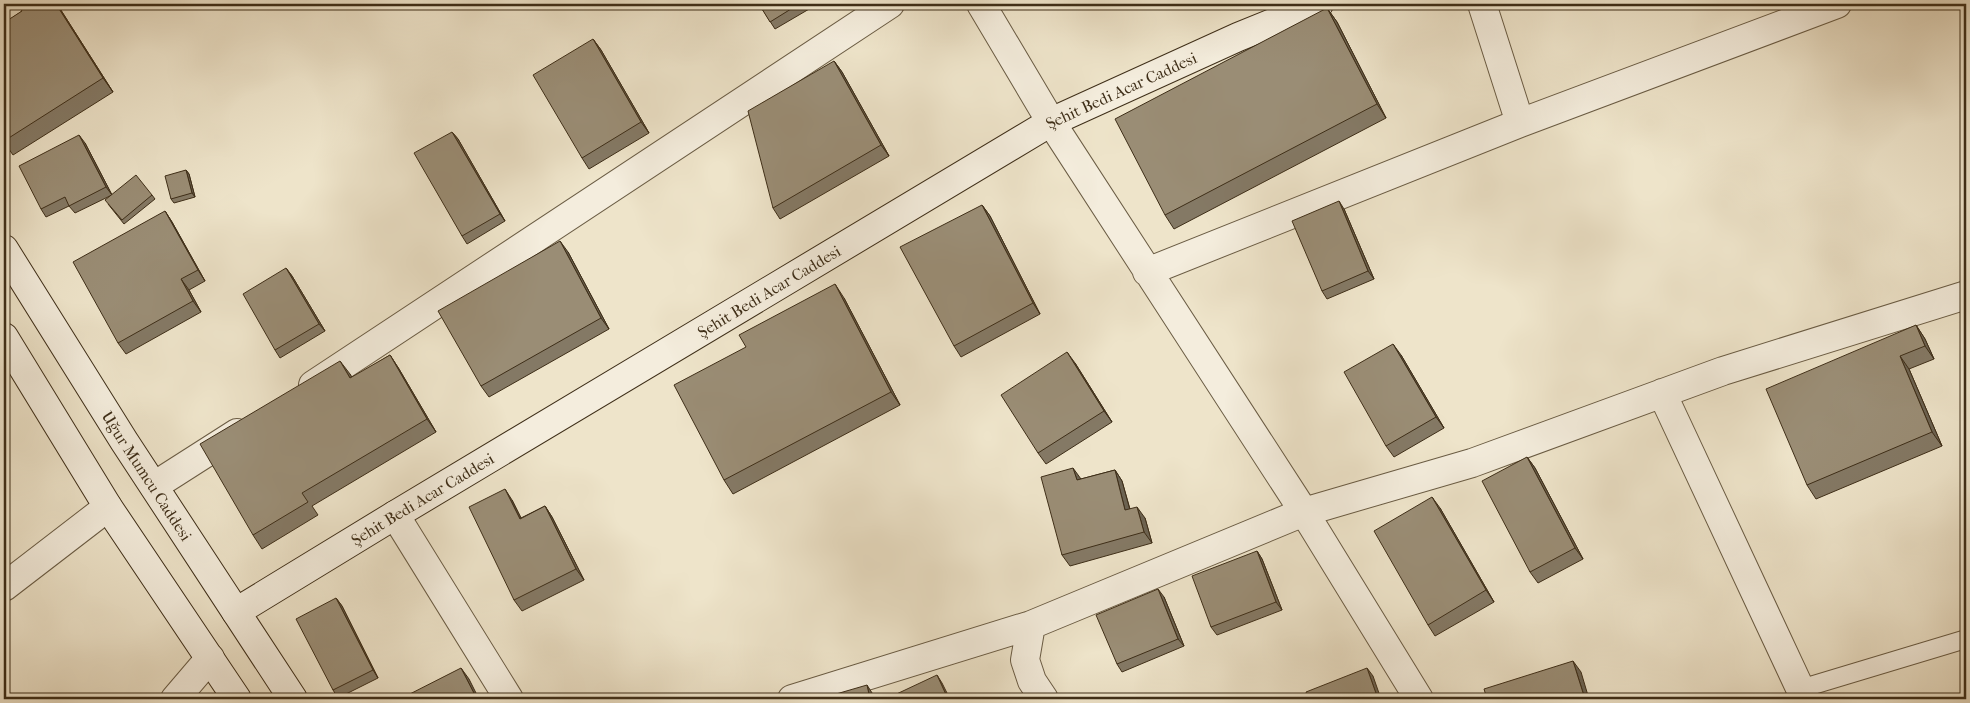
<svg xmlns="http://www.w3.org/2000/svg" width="1970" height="703" font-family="'IM FELL French Canon',serif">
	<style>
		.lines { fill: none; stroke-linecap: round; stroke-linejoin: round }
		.lane-casing { stroke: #6a5c44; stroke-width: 20 }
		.street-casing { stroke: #6a5c44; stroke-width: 30 }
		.secondary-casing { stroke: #3e2e18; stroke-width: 30 }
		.lane { stroke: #f4eddd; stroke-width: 18 }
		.street { stroke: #f4eddd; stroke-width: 28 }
		.secondary { stroke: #f4eddd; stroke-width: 28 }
		.wall { fill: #847965; stroke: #3e2e18 }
		.shaded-wall { fill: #6c6352; stroke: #3e2e18 }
		.building { fill: #9a8d75; stroke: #3e2e18 }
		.labels { text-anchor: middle; stroke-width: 4; stroke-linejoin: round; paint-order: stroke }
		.street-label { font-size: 16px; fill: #3e2e18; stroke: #f4eddd }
	</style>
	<rect width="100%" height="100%" fill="#eee4ca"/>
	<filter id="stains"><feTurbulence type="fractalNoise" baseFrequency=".004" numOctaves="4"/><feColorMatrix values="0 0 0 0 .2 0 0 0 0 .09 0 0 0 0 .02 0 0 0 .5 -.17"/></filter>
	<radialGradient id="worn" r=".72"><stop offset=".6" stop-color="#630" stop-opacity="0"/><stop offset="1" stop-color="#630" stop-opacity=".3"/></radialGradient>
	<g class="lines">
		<!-- lane casing -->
		<g class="lane-casing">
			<path id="lane" d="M1800,689L1966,639"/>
		</g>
		<!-- street casing -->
		<g class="street-casing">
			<path id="street" d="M981,4L1051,122L1304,512L1419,699
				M1482,4L1520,123
				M1147,272L1520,123L1837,4
				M313,385L890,4
				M1662,393L1805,699
				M154,486L237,433
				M395,515L509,699
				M4,587L108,507
				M175,699L210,658
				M792,699L1031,625
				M1044,699L1032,681L1025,660L1031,625L1304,512L1472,463L1723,371L1966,295"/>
		</g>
		<!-- secondary casing -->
		<g class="secondary-casing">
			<g id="secondary">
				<path id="s1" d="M4,249L124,441L293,699"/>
				<path d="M4,337L108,507L237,699"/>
				<path id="s2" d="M236,612L395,515L1051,122L1238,37L1319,4"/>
			</g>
		</g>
		<!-- lane -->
		<use href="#lane" class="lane"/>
		<!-- street -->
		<use href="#street" class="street"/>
		<!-- secondary -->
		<use href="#secondary" class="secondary"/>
	</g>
	<!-- wall -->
	<path class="wall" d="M26,4H57L113,92L13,155L4,142V12L9,20L22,11Z
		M759,4H815L816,5L775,29Z
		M1687,4H1703L1690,9Z
		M1327,8L1337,22L1386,118L1174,229L1165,215Z
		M593,39L601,50L649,133L589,169L582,158Z
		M834,61L842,72L889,156L780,219L773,208Z
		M452,132L458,139L505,221L467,244L462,236Z
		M85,143L112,195L75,213L69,206L46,217L41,209Z
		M186,170L189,174L195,197L174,203L171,199Z
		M152,195L155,199L124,224L108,204Z
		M982,205L990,216L1040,314L961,357L954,346Z
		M1344,209L1374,279L1327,299L1322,291Z
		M165,211L172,222L205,281L189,290L201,312L126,354L118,343Z
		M568,252L609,329L489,397L481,386Z
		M286,268L292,276L325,331L280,358L275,350Z
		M844,298L900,405L733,494L724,480Z
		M1916,325L1925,339L1934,359L1909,369L1942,446L1816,499L1807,485Z
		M390,355L399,369L436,432L312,506L318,515L262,549L253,535L350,374L352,378Z
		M1401,355L1444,428L1394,457L1386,446Z
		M1075,363L1112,422L1046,464L1038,453Z
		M1527,457L1535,468L1583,559L1538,583L1530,572Z
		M1115,470L1122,481L1130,509L1145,518L1152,543L1070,566L1062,555L1081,479Z
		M512,500L521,518L545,506L552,517L584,580L522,611L514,600Z
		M1440,508L1494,602L1435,636L1428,625Z
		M1257,551L1262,559L1282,610L1217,635L1211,627Z
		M1164,597L1184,646L1122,672L1117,664Z
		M336,598L342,606L378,678L338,698L333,690Z"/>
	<!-- shaded-wall -->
	<path class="shaded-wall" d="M56,4H57L113,92L103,78Z
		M1327,8L1337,22L1386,118L1377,104Z
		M593,39L601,50L649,133L641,122Z
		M834,61L842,72L889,156L881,145Z
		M452,132L458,139L505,221L500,214Z
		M79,135L85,143L112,195L106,187Z
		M186,170L189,174L195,197L192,193Z
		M1339,201L1344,209L1374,279L1368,271Z
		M982,205L990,216L1040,314L1033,303Z
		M165,211L172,222L205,281L198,270Z
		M560,241L568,252L609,329L601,318Z
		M286,268L292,276L325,331L319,324Z
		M181,279L189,290L201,312L193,301Z
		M835,284L844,298L900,405L891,392Z
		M1916,325L1925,339L1934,359L1925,346Z
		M1393,344L1401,355L1444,428L1436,417Z
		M1067,352L1075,363L1112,422L1104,411Z
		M390,355L399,369L436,432L427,419Z
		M1900,356L1909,369L1942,446L1932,432Z
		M340,361L350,374L360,392L350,378Z
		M1527,457L1535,468L1583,559L1575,548Z
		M1073,468L1081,479L1077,480Z
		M1115,470L1122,481L1133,521L1125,510Z
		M505,489L512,500L527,530L520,519Z
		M1432,497L1440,508L1494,602L1486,590Z
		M545,506L552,517L584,580L576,569Z
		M1137,507L1145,518L1152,543L1144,532Z
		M1257,551L1262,559L1282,610L1276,602Z
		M1158,589L1164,597L1184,646L1178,639Z
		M336,598L342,606L378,678L373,670Z
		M1573,661L1581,672L1589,699H1585Z
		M461,668L469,679L479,699H477Z
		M1367,668L1373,676L1381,699H1378Z
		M937,675L942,683L950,699H948Z
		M867,685L874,696L875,699H870Z"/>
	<!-- building -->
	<path class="building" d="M26,4H56L103,78L4,141V14L8,20L22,11L20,8Z
		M759,4H799L770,22Z
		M1327,8L1377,104L1165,215L1115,119Z
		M593,39L641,122L582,158L533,75Z
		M834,61L881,145L773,208L748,111Z
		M452,132L500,214L462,236L414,153Z
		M79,135L106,187L69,206L65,197L41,209L19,166Z
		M186,170L192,193L171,199L165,176Z
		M136,175L152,195L122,220L105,200Z
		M1339,201L1368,271L1322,291L1292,221Z
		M982,205L1033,303L954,346L900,247Z
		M165,211L198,270L181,279L193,301L118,343L73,262Z
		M560,241L601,318L481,386L438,311Z
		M286,268L319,324L275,350L243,294Z
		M835,284L891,392L724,480L674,385L746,347L739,335Z
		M1916,325L1925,346L1900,356L1932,432L1807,485L1766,389Z
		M1393,344L1436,417L1386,446L1344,372Z
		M1067,352L1104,411L1038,453L1001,395Z
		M390,355L427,419L302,493L308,502L253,535L200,444L340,361L350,378Z
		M1527,457L1575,548L1530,572L1482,481Z
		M1073,468L1077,480L1115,470L1125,510L1137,507L1144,532L1062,555L1041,477Z
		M505,489L520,519L545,506L576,569L514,600L469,507Z
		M1432,497L1486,590L1428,625L1374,531Z
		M1257,551L1276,602L1211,627L1192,576Z
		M1158,589L1178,639L1117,664L1096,615Z
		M336,598L373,670L333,690L296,619Z
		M1573,661L1585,699H1487L1484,689Z
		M461,668L477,699H400Z
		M1367,668L1378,699H1308L1306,692Z
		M937,675L948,699H888V698Z
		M867,685L870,699H819Z"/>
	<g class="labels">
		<!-- street labels -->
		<g class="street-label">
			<text dy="6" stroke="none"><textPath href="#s2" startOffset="1028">Şehit Bedi Acar Caddesi</textPath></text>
			<text dy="6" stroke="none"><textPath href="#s2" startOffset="622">Şehit Bedi Acar Caddesi</textPath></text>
			<text dy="6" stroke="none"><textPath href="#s1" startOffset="268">Uğur Mumcu Caddesi</textPath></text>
			<text dy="6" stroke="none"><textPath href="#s2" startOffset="218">Şehit Bedi Acar Caddesi</textPath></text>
		</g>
	</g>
	<!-- margin -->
	<rect width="1970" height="703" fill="none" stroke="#eee4ca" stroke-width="20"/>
	<rect x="5" y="5" width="1960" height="693" fill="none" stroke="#3e2e18" stroke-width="2.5"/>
	<rect x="10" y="10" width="1950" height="683" fill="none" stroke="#3e2e18"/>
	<rect width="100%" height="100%" filter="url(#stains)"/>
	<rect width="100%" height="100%" fill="url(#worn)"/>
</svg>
